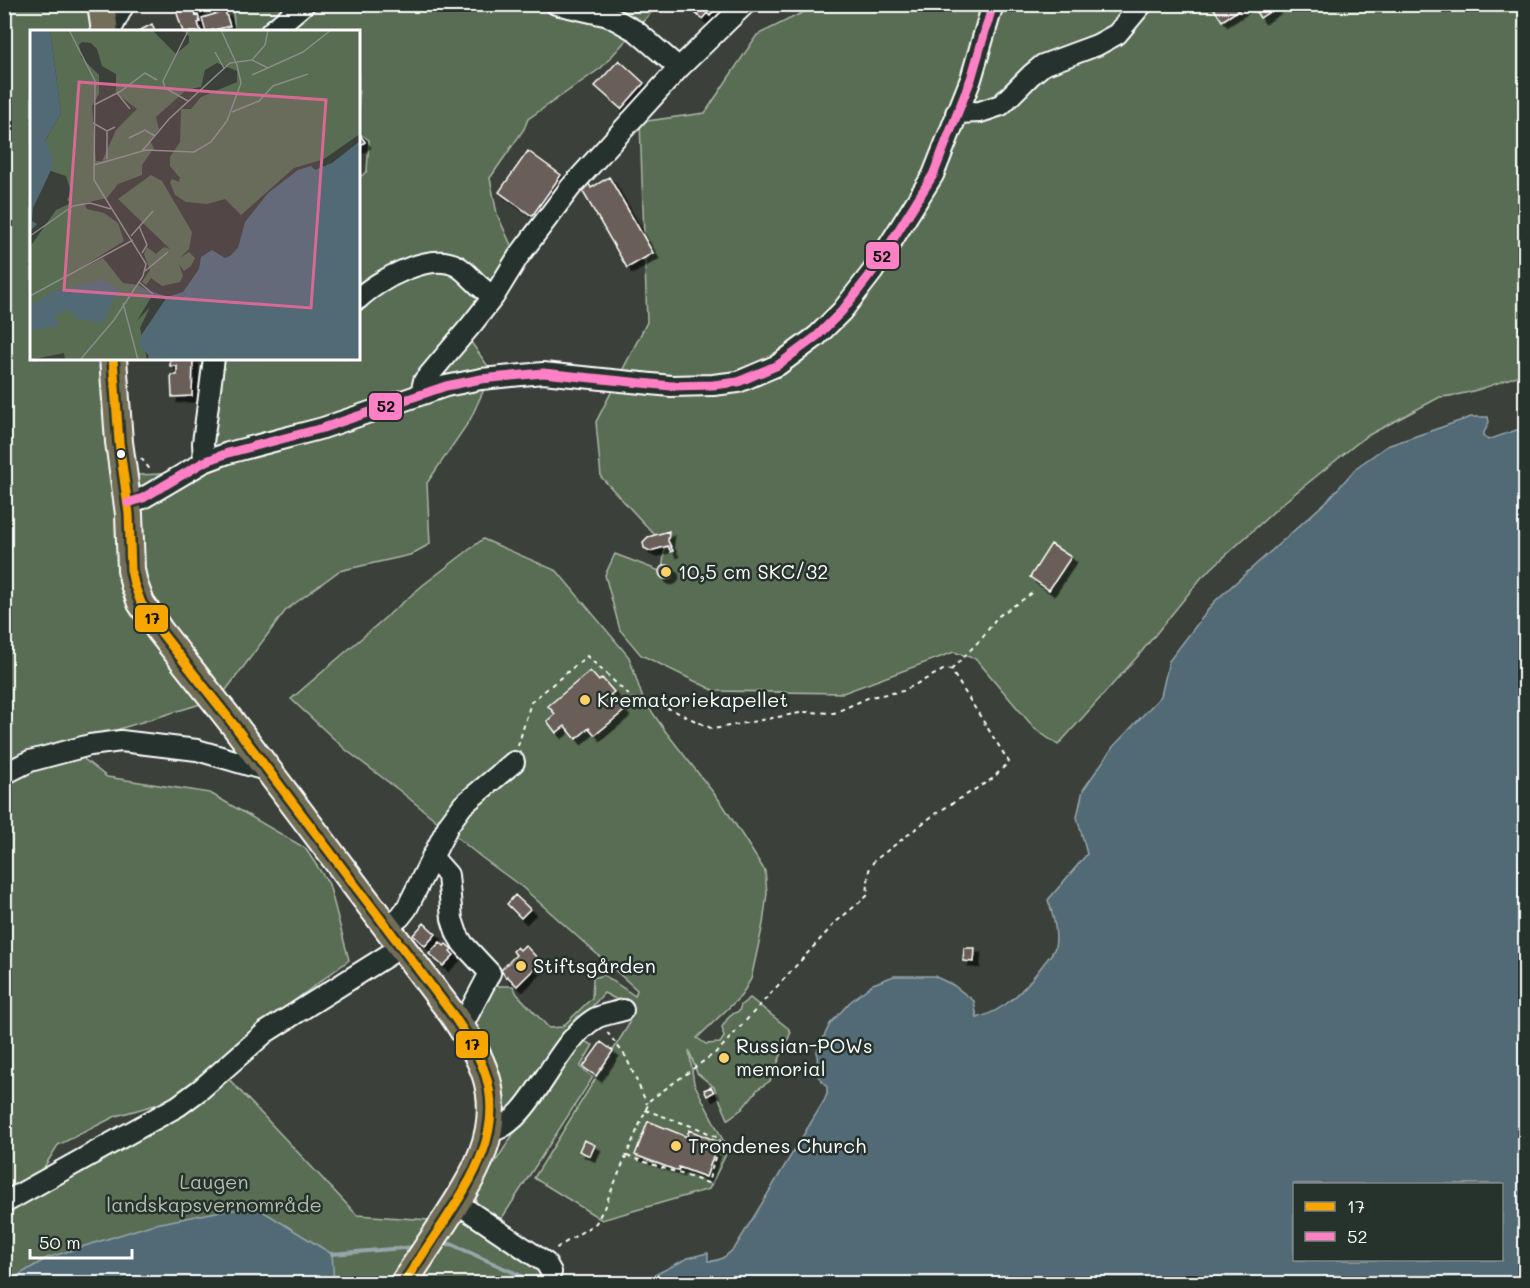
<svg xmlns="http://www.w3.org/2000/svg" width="1530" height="1288" font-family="Mali,sans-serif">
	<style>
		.green { fill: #586d52; stroke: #acb6a8; stroke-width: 1.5 }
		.water { fill: #516a76; stroke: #97a6ad; stroke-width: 1.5; fill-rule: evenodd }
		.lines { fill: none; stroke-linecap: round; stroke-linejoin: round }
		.stream { stroke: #97a6ad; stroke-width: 4 }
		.building { fill: #6b5e59; stroke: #fff; stroke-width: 1.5; filter: url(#shadow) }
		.minor-casing { stroke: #fff; stroke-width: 24 }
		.major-casing { stroke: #fff; stroke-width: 30 }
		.path { stroke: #fff; stroke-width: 2; stroke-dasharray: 4.5 4.5; stroke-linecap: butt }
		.minor { stroke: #26332d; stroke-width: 20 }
		.major { stroke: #726e59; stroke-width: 26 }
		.bus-1-casing { stroke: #26332d; stroke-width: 14 }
		.bus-2-casing { stroke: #26332d; stroke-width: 14 }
		.bus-1 { stroke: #f7a600; stroke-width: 9 }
		.bus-2 { stroke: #ff80c5; stroke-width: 9 }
		.bus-dot { fill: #fff; stroke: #26332d; stroke-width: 2 }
		.poi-dot { fill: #ffd166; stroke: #26332d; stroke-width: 2 }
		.labels { text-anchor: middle; stroke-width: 5; stroke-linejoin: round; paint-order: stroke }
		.poi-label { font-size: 20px; fill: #fff; stroke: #26332d; text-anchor: start }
		.park-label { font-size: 20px; fill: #b4bdb1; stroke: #26332d }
		.inset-river { fill: none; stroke: #516a76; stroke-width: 3 }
		.inset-road { fill: none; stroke: #898c89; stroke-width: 1.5 }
		.view { fill: #d76994; fill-opacity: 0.15; stroke: #d76994; stroke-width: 3 }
		.inset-edge { fill: none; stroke: #fff; stroke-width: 3 }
		.line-badge { stroke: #26332d; stroke-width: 2 }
		.pale-badge-label { font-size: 16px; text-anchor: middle; font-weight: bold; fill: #111 }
	</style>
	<defs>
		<filter id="shadow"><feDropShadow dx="5.5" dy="5.5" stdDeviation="0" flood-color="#0009"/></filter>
	</defs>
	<rect width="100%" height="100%" fill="#3b403a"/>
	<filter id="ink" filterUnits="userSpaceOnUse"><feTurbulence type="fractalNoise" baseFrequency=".0167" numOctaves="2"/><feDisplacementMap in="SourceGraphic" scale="12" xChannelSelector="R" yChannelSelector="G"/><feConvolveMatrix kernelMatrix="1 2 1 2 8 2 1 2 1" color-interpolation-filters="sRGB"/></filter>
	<g filter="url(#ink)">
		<!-- green -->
		<path class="green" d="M820,4L1525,5V373C1498,383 1469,395 1440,397L1365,437L1283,503L1202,577L1138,656L1058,745L1035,729L976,659L954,652L843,693L715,691L641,655L620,630L605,575L615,554L662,572L665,546L601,477L596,422L647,322L640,122L705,113L757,35Z
			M5,5H118L121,31L32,32V358L110,359L118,462L139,475L180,473L209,435L219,359L358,358L359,178L367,171L369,140L359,133L358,32L235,31L232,5H658L601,68L528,119L524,129L490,178L497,214L515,254L464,332L492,372L470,420L427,483L430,544L410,555L339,571L286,610L220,698L83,740L80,756L107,777L210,793L305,848L329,884L349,960L275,1015L183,1097L116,1116L58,1145L34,1183L224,1074L357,1215L430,1220L449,1231C456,1223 459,1220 470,1221L546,1272L545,1283L5,1284Z
			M483,539L557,571L629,657L643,699L666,732L723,805L765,871L767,893L763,924L751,979L741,996L697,1038L706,1044L720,1043L724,1037L722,1027L730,1015L739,1011L741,1005L750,998L788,1028L791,1032L770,1081L758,1089L742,1109L728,1119L714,1087L697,1073L689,1050L694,1083L728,1150L709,1189L602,1220L534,1178L628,1026L633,1008L604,993L568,1034L593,1045L580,1067L593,1077L502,1218H495L476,1205V1192L519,1125L502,1111L473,1024L492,986H513L517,994L549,1028L562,1027L592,998L593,978L604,975L635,996L637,990L522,887L481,857L400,791L346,750L291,699L423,585Z"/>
		<!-- water -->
		<path class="water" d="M1471,417H1488L1489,422L1483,435L1488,440L1525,427V1283H639L688,1258L707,1253H708V1261C720,1262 728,1255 736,1246L824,1101L827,1094V1087L818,1076L817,1051L830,1024L850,1002L873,984L894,976H934L953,985L974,1001L977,1018C1006,1010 1024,990 1042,966C1046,960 1053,954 1055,947C1058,932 1053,914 1048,900L1087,854L1077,817L1083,790L1113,747L1161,696L1169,661L1214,602L1328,500L1357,467L1387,446ZM1294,1184H1502V1260H1294Z
			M226,1210H261L332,1254L334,1283H5V1280L17,1276L47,1258L151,1225Z"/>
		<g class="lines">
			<!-- stream -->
			<path class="stream" d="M441,1245L451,1244L530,1280L565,1284
				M332,1254L415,1247"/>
		</g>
		<!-- building -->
		<path class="building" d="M174,4H198L200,12L195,13L196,16L198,15L200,22L198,23L201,32H183Z
			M685,4H714L712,8L714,10L710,16L707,13L702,19Z
			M1211,4H1248L1222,21Z
			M1251,4H1281L1260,18Z
			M225,11L230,26L206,32L202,18Z
			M152,24L155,32H137Z
			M619,60L644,83L621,109L595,86Z
			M358,132L365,142L358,147Z
			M528,151L561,175L532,216L499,192Z
			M609,177L653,253L627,268L583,192V188L589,184L591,188Z
			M170,358L193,359L192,396L172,397L171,375H177V366H170Z
			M669,531L668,541L673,551L671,552L668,546L650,551L644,548L643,542L648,537Z
			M1051,544L1071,557L1049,590L1030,577Z
			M659 572a7 7 0 1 1 14 0a7 7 0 1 1-14 0Z
			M590,671L599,681L602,678L614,692L610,695L624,711L595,735L589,728L576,739L565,726L556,733L547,721L555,714L548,706Z
			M515,895L530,909L521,918L507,904Z
			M424,923L436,934L425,946L413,935Z
			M440,942L444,946L446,944L452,949L450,951L454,955L443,966L429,954Z
			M525,945L541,962L517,986L507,976L506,978L501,970L516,955L513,951L517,947L520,950Z
			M964,948H975L974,962L963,961Z
			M601,1042L613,1051L596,1076L583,1067Z
			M711,1087L714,1092L707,1096L704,1090Z
			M648,1121L687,1137L689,1130L716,1141L712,1150L715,1151L706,1177L679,1167L678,1171L635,1155Z
			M584,1140L595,1145L590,1156L579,1151Z"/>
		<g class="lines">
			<!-- minor casing -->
			<g class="minor-casing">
				<path id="minor" d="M556,4L609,16L636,31L679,68
					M110,32L124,4
					M271,32L304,4
					M956,113L980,112L1001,105L1031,75L1043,65L1097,45L1117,34L1142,4
					M358,299C378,280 430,251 457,266C471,274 477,288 494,296
					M421,393L424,381L472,324L494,296L518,257L570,188L679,68L745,4
					M204,462L203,443L214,358
					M128,503L143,498L204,462L228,453L323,428L446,386L481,379L543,373L671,386L713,385L738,382L778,365L817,336L842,311L873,271L933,175L971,79L993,4
					M4,774L30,761L90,745L121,741L197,750L269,771
					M432,857L448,875L452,919L457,934L463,944L490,973L461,1028
					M386,927L400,917L407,908L449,824L463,805L514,762
					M489,1132C532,1124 554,1042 596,1018C604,1014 614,1013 623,1010
					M4,1203L178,1106L201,1089L266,1032L401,947
					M457,1203L546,1263L551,1272"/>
			</g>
			<!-- major casing -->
			<g class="major-casing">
				<path id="major" d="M101,4L105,32
					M113,358L119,442L129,514L131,570L134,584L141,603L160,631L234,725L453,1015C466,1034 479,1054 486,1076C503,1131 473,1178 444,1222C431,1242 417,1263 403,1284"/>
			</g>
			<!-- path -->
			<path class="path" d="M141,458L152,472
				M951,670L983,637L997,617L1034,592
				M518,746L531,702L587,656L633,699L670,709L713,729L805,712L834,713L870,697L903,691L945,669L951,670L1009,762L992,779L935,814L874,861L869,870L867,896L836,922L719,1050L650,1100L604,1208L596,1223L555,1249
				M607,1032L626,1057L647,1104
				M627,1156L708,1183L720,1139L700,1129L645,1110"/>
			<!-- minor -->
			<use href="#minor" class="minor"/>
			<!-- major -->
			<use href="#major" class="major"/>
			<!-- bus-1 casing -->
			<g class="bus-1-casing">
				<path id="bus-1" d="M113,358L119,442L129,514L131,570L134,584L141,603L160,631L234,725L453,1015C466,1034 479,1054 486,1076C503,1131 473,1178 444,1222C431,1242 417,1263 403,1284"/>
			</g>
			<!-- bus-2 casing -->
			<g class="bus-2-casing">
				<path id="bus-2" d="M128,503L143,498L204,462L228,453L323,428L446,386L481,379L543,373L671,386L713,385L738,382L778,365L817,336L842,311L873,271L933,175L971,79L993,4"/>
			</g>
			<!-- bus-1 -->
			<use href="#bus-1" class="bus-1"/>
			<!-- bus-2 -->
			<use href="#bus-2" class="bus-2"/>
		</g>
	</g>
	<!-- markers -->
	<circle class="bus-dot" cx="121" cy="454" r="5"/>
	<g class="poi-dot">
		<circle cx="666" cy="572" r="6"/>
		<circle cx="585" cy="700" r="6"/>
		<circle cx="521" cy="966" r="6"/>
		<circle cx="724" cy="1058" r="6"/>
		<circle cx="676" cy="1146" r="6"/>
	</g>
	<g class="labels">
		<!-- poi labels -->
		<g class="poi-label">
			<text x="678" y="579">10,5 cm SKC/32</text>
			<text x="597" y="707">Krematoriekapellet</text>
			<text x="533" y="973">Stiftsgården</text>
			<text x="736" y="1053">Russian-POWs<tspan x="736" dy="23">memorial</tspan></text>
			<text x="688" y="1153">Trondenes Church</text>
		</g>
		<!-- park labels -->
		<g class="park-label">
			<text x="214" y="1189">Laugen<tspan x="214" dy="23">landskapsvernområde</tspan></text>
		</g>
	</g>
	<!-- overview -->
	<g transform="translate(30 30)">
		<rect width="330" height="330" fill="#3b403a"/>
		<path d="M20,0H122L146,24L159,13V6L152,0H330V104L294,129L264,138L211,185L195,169L177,174L156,172L145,165L140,152L142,149L149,152L150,148L140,136V127L150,112L151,79H161L171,67L207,52V41L187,33L175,40L171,57L156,60L126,87L129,99L120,111L124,118L112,135V145L88,154L77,168L54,173L57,179L74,183L88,193L94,211L41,244L73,228L93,253L109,255L123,264L107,291L120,277L110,298L117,330H35L34,323L0,330V217L26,180L41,173L37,170L41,162L36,146L21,141L15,111L31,83ZM52,12L61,13L67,19L72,36L86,44V63L107,79L86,100L72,131H66L62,76L69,64V45L51,27L49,15ZM121,145L132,151L162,202L159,219L150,228L159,222L165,228L161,236L154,241L149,234L153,246L150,252L132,256L121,248L116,255L112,252L120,240L114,224L117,217L126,224L134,217L140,219L88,169Z" fill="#586d52" fill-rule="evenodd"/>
		<path d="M0,0H20L31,83L15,111L23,128L22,138L3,178L2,191L7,194L1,200ZM330,111V330H117L119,326L109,315L112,304L137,267L153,262L169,239L171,227L182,220L195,228L200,226L208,218L215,192L238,163L268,140L281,136L285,140L302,133ZM72,250L88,259L73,293L45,288L38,279L26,285L28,296L0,300V279L7,272L22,262Z" fill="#516a76"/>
		<path class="inset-river" d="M107,258L136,268"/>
		<path class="inset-road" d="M39,0L65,51L64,150L116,234L113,246L84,290L50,330M158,1L133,51L135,58L158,71M185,22L194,38M222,30L235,15L238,0M222,45L273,22L301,0M87,63L100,79M64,75L91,61L115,43L127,50M202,82L229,71L243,56L278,44M63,93L77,101L85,97M99,108L115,100L125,106M112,121L139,89L200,33L222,30L238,38M77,129V101M64,135L116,120L164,122L181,112L197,91L211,53L207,35L191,0M109,196L117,215L112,223M0,206L43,176L60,173L81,179M101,206L123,181M115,241L138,222M109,252L123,264M0,266L103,210M93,273L108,330"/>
		<path class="view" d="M49,52L296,70L281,278L34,260Z"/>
		<rect width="330" height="330" class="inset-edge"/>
	</g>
	<g class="line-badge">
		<rect x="865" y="241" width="35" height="29" rx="6" fill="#ff80c5"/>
		<rect x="368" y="392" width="35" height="29" rx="6" fill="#ff80c5"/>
		<rect x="134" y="604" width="35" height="29" rx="6" fill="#f7a600"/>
		<rect x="455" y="1030" width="34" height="29" rx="6" fill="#f7a600"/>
	</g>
	<g class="pale-badge-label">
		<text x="882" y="262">52</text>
		<text x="386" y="412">52</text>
		<text x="152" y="624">17</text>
		<text x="472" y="1050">17</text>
	</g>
	<!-- margin -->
	<rect width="1530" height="1288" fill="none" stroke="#26332d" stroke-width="24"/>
	<rect x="12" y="12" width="1506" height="1264" fill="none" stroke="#fff" stroke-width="2" filter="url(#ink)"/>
	<!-- legend -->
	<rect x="1293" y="1183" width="210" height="78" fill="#26332d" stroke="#7d8581" stroke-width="1.5"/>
	<rect x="1305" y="1202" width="30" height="9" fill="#f7a600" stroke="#7d8581" stroke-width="1.5"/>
	<text x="1347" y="1213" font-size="18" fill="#ffffff">17</text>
	<rect x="1305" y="1232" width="30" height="9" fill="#ff80c5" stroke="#7d8581" stroke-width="1.5"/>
	<text x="1347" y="1243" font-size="18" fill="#ffffff">52</text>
	<!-- scale -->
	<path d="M30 1249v9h102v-9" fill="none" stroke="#ffffff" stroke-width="3"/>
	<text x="39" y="1249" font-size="18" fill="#ffffff" stroke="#26332d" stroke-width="4.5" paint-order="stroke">50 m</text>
</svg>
